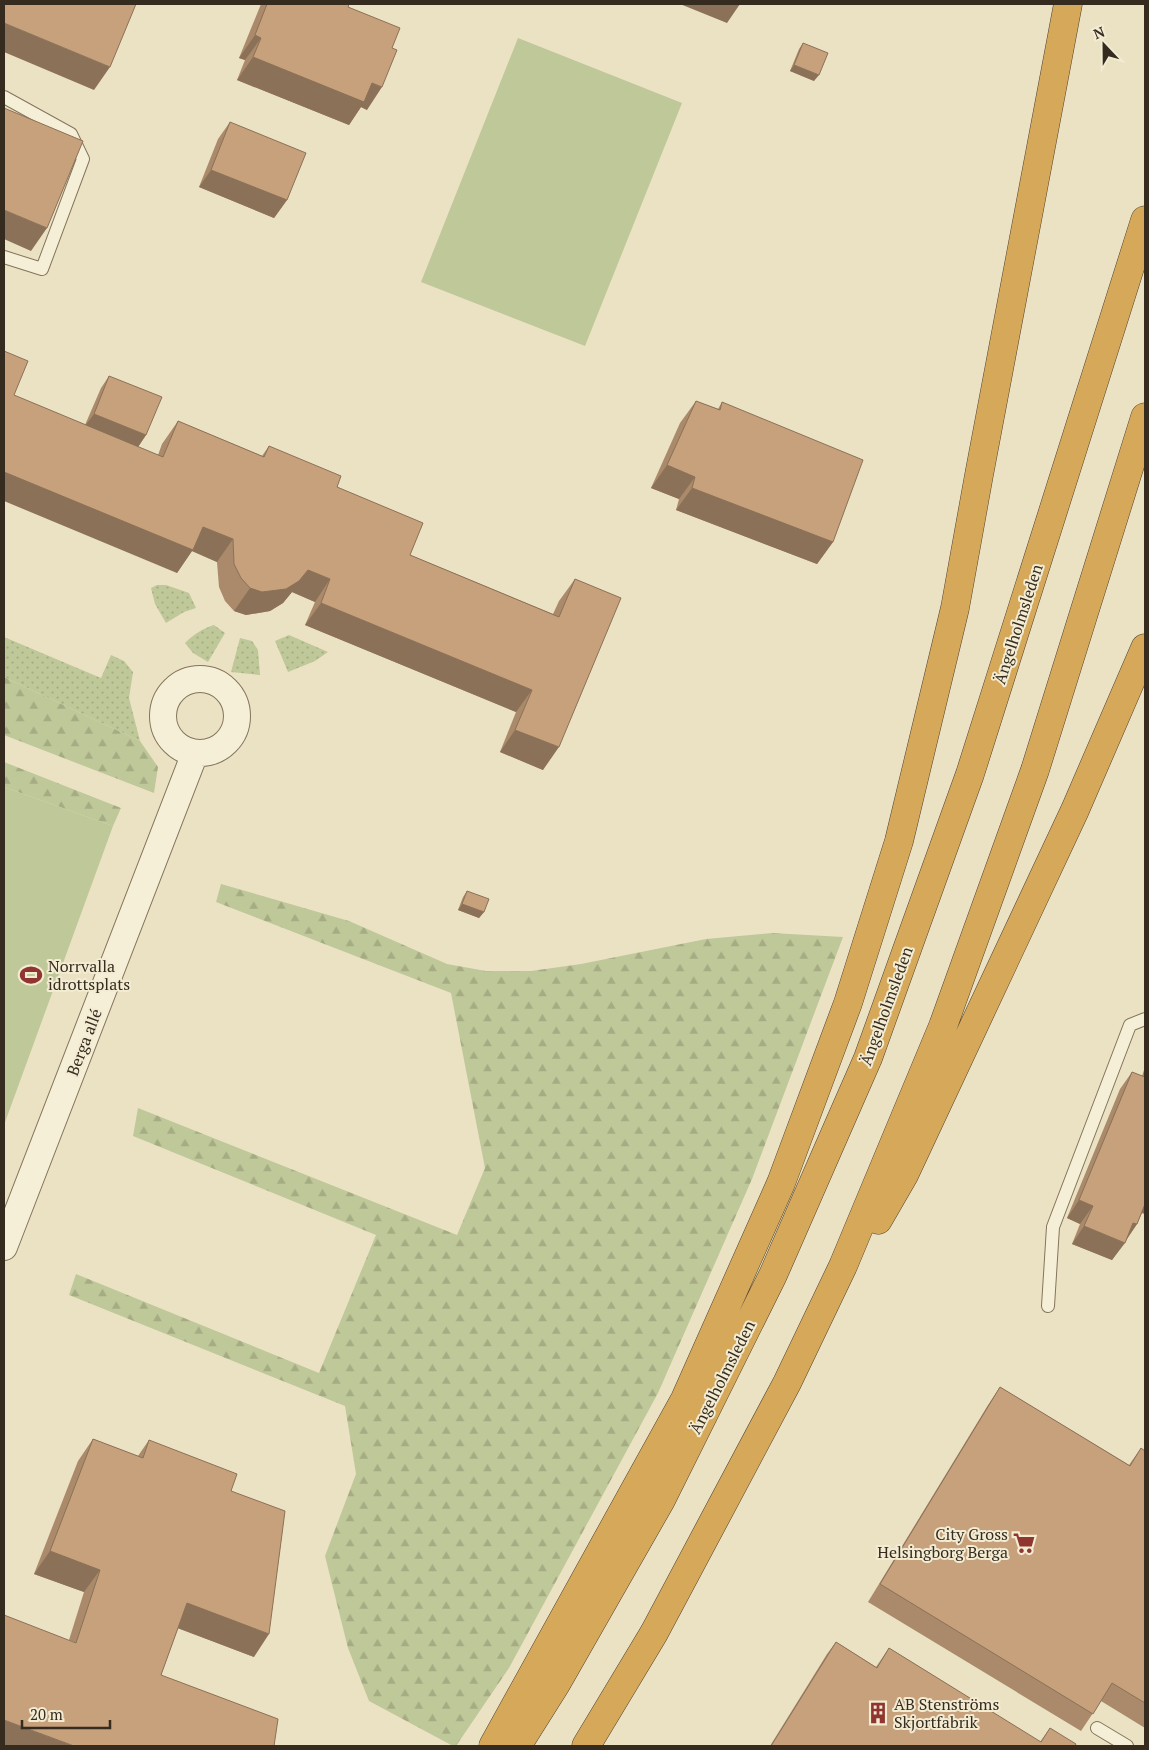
<svg xmlns="http://www.w3.org/2000/svg" width="1149" height="1750" font-family="'PT Serif',serif">
	<style>
		.grass { fill: url(#grass-dots) }
		.forest { fill: url(#forest-firs) }
		.pitch { fill: #bfc899 }
		.lines { fill: none; stroke-linecap: round; stroke-linejoin: round }
		.service-casing { stroke: #84745c; stroke-width: 14 }
		.minor-casing { stroke: #84745c; stroke-width: 28 }
		.motorway-casing { stroke: #524230; stroke-width: 29 }
		.service { stroke: #f6efd7; stroke-width: 12 }
		.minor { stroke: #f6efd7; stroke-width: 26 }
		.motorway { stroke: #d5a85a; stroke-width: 28 }
		.wall { fill: #aa8a6b }
		.shaded-wall { fill: #8b7157 }
		.building { fill: #c6a17c; stroke: #8b7157 }
		.labels { text-anchor: middle; stroke-width: 4; stroke-linejoin: round; paint-order: stroke }
		.street-label { font-size: 16px; fill: #352b1f; stroke: #f3ecd3 }
		.poi-label { font-size: 16px; fill: #352b1f; stroke: #f3ecd3; text-anchor: start }
	</style>
	<defs>
		<pattern id="grass-dots" width="8" height="8" patternUnits="userSpaceOnUse" patternTransform="scale(1.25)"><rect width="8" height="8" fill="#bfc899"/><path d="M2 2h.1M6 6h.1" fill="none" stroke="#a5ac83" stroke-width="1.8" stroke-linecap="round"/></pattern>
		<pattern id="forest-firs" width="22" height="20" patternUnits="userSpaceOnUse" patternTransform="scale(1.25)"><rect width="22" height="20" fill="#bfc899"/><path d="M5 1l3.5 6h-7zM16 11l3.5 6h-7z" fill="#a5ac83"/></pattern>
	</defs>
	<rect width="100%" height="100%" fill="#ebe2c4"/>
	<!-- grass -->
	<path class="grass" d="M157,585H166L189,593L196,608L184,612L166,623L155,604L151,588Z
		M214,625L225,633L208,662L193,653L185,643C194,634 202,629 214,625Z
		M289,635L328,652L315,661L288,672L275,641Z
		M4,637L101,678L111,655L124,661L133,672L129,698L140,741L4,677Z
		M240,638L252,641L258,650L260,675L231,672Z"/>
	<!-- forest -->
	<path class="forest" d="M4,677L140,741L158,767L154,793L4,735Z
		M4,762L121,808L113,826L4,787Z
		M221,884L349,921L447,964L486,971H531L581,964L706,939L772,933L843,937L752,1179L658,1393L509,1668L456,1746H453L369,1701L348,1648L325,1556L356,1474L345,1406L69,1295L76,1274L319,1373L376,1235L133,1136L138,1108L457,1235L485,1168L451,993L216,902Z"/>
	<!-- pitch -->
	<path class="pitch" d="M518,38L682,103L585,346L421,282Z
		M4,787L113,826L4,1125Z"/>
	<g class="lines">
		<!-- service casing -->
		<g class="service-casing">
			<path id="service" d="M4,97L71,134L83,159L42,269L4,257
				M1048,1306L1053,1227L1130,1025L1145,1019
				M1097,1728L1127,1746"/>
		</g>
		<!-- minor casing -->
		<g class="minor-casing">
			<path id="minor" d="M163 716a37 37 0 1 1 74 0a37 37 0 1 1-74 0Z
				M4,1247L195,753"/>
		</g>
		<!-- motorway casing -->
		<g class="motorway-casing">
			<path id="motorway" d="M878,1220L904,1175L1075,810L1145,648
				M493,1746L685,1399L781,1183L848,1003L899,841L955,608L979,475L1068,4
				M517,1746L556,1684L661,1500L773,1275L868,1058L970,774L1145,220
				M586,1746L654,1633L787,1383L843,1266L943,1026L1035,770L1145,417"/>
		</g>
		<!-- service -->
		<use href="#service" class="service"/>
		<!-- minor -->
		<use href="#minor" class="minor"/>
		<!-- motorway -->
		<use href="#motorway" class="motorway"/>
	</g>
	<!-- wall -->
	<path class="wall" d="M261,4H349L348,7L367,110L361,107L349,125L237,80L245,60L239,58Z
		M803,43L814,81L790,71L799,49Z
		M230,122L287,200L274,218L199,187L218,139Z
		M109,376L146,435L138,447L158,455L162,444L178,421L262,456L269,446L337,487L410,555L553,614L559,601L575,579L543,770L500,752L516,712L305,625L315,602L292,592L283,603L270,611L246,615L234,611L225,601L219,587L217,562L192,551L177,573L85,425L101,388Z
		M696,401L718,409L722,402L833,542L817,564L676,510L679,499L651,488L680,423Z
		M467,891L484,912L479,918L458,910L463,897Z
		M1145,1067V1214L1142,1213L1137,1224L1112,1260L1072,1244L1080,1224L1067,1218L1120,1089L1132,1072L1142,1076Z
		M1000,1387L1129,1465L1141,1448L1145,1451V1728L1101,1701L1081,1731L868,1602L988,1405Z
		M93,1439L138,1456L149,1440L231,1491L254,1657L178,1628L161,1675L69,1640L84,1592L34,1574L78,1461Z
		M836,1642L876,1667L889,1648L1040,1742L1050,1728L1075,1746H770L827,1654Z"/>
	<!-- shaded-wall -->
	<path class="shaded-wall" d="M680,4H740L727,23Z
		M4,23L110,67L94,90L4,52Z
		M255,35L261,38L245,60L239,58Z
		M253,57L372,83L382,87L367,110L361,107L349,125L237,80Z
		M794,65L819,75L814,81L790,71Z
		M211,170L287,200L274,218L199,187Z
		M4,210L47,228L31,251L4,239Z
		M94,414L146,435L138,447L85,426Z
		M667,465L695,477L679,499L651,488Z
		M4,472L203,527L233,539L217,562L192,551L177,573L4,501Z
		M692,488L833,542L817,564L676,510Z
		M308,570L330,579L315,602L292,592L283,603L270,611L246,615L234,611L250,588Z
		M321,603L532,690L516,712L305,625Z
		M515,730L559,747L543,770L500,752Z
		M462,904L484,912L479,918L458,910Z
		M1079,1200L1093,1206L1080,1224L1067,1218Z
		M1145,1200V1214L1137,1211Z
		M1133,1223L1137,1224L1125,1242Z
		M1084,1226L1125,1243L1112,1260L1072,1244Z
		M50,1551L100,1570L84,1592L34,1574Z
		M187,1603L269,1634L254,1657L172,1626Z
		M4,1720L74,1746H4Z"/>
	<!-- building -->
	<path class="building" d="M4,4H136L110,67L4,23Z
		M267,4H349L348,7L400,28L392,48L397,50L382,87L372,83L364,102L253,57L261,38L255,35Z
		M803,43L828,53L819,75L794,65Z
		M4,108L83,141L47,228L4,210Z
		M230,122L306,153L287,200L211,170Z
		M4,351L28,361L14,395L163,457L178,421L264,457L269,446L341,476L337,487L423,523L410,555L559,617L575,579L621,598L559,747L515,730L532,690L321,603L330,579L308,570L299,581L286,589L262,592L250,588L241,578L234,564L233,539L203,527L193,550L4,472Z
		M109,376L162,397L146,435L94,414Z
		M696,401L720,410L722,402L863,460L833,542L692,488L695,477L667,465Z
		M467,891L489,899L484,912L462,904Z
		M1132,1072L1145,1077V1204L1137,1224L1133,1223L1125,1243L1084,1226L1093,1206L1079,1200Z
		M1000,1387L1130,1466L1141,1448L1145,1451V1703L1112,1683L1093,1714L880,1584Z
		M93,1439L143,1458L149,1440L237,1474L231,1491L285,1511L269,1634L187,1603L161,1675L278,1719L274,1746H74L4,1720V1615L76,1643L100,1570L50,1551Z
		M836,1642L877,1668L889,1648L1041,1742L1050,1728L1076,1744L1075,1746H771Z"/>
	<!-- icons -->
	<defs>
		<g id="stadium-bare" transform="scale(1.725)"><path d="M0-5a6.5 5 0 1 0 0 10a6.5 5 0 1 0 0-10ZM-3.5-1.8h7v3.6h-7Z" fill="#8f3630" stroke="#f3ecd3" stroke-width="2.5" paint-order="stroke"/></g>
		<g id="supermarket-bare" transform="scale(1.725)"><path d="M-6-5.5h2.5l.6 2H6L4.5 2H-2.5L-4.4-4H-6ZM-1.5 3.2a1.3 1.3 0 1 0 .1 0ZM3 3.2a1.3 1.3 0 1 0 .1 0Z" fill="#8f3630" stroke="#f3ecd3" stroke-width="2.5" paint-order="stroke"/></g>
		<g id="building-bare" transform="scale(1.725)"><path d="M-4-6H4V6H1V3H-1V6H-4ZM-2.5-4.3h1.7v1.8h-1.7ZM.8-4.3h1.7v1.8H.8ZM-2.5-1h1.7V.8h-1.7ZM.8-1h1.7V.8H.8Z" fill="#8f3630" stroke="#f3ecd3" stroke-width="2.5" paint-order="stroke"/></g>
	</defs>
	<g fill-rule="evenodd">
		<use href="#stadium-bare" x="31" y="975"/>
		<use href="#supermarket-bare" x="1024" y="1543"/>
		<use href="#building-bare" x="878" y="1713"/>
	</g>
	<g class="labels">
		<!-- street labels -->
		<g class="street-label">
			<text transform="translate(1018 624) rotate(-72)" y="6">Ängelholmsleden</text>
			<text transform="translate(886 1006) rotate(-70)" y="6">Ängelholmsleden</text>
			<text transform="translate(84 1042) rotate(-69)" y="6">Berga allé</text>
			<text transform="translate(722 1377) rotate(-63)" y="6">Ängelholmsleden</text>
		</g>
		<!-- poi labels -->
		<g class="poi-label">
			<text x="48" y="972">Norrvalla<tspan x="48" dy="18">idrottsplats</tspan></text>
			<text x="1008" y="1540" text-anchor="end">City Gross<tspan x="1008" dy="18">Helsingborg Berga</tspan></text>
			<text x="894" y="1710">AB Stenströms<tspan x="894" dy="18">Skjortfabrik</tspan></text>
		</g>
	</g>
	<!-- border -->
	<rect width="1149" height="1750" fill="none" stroke="#352b1f" stroke-width="10"/>
	<!-- north arrow -->
	<g transform="translate(1104 45) rotate(338)" stroke="#f3ecd3" stroke-width="4" paint-order="stroke">
	<path d="M0-4L9 19L0 12L-9 19Z" fill="#352b1f"/>
	<text y="-8" font-size="14" font-weight="bold" text-anchor="middle" fill="#352b1f">N</text>
	</g>
	<!-- scale -->
	<path d="M22 1720v8h88v-8" fill="none" stroke="#352b1f" stroke-width="2.5"/>
	<text x="30" y="1720" font-size="15" fill="#352b1f" stroke="#f3ecd3" stroke-width="4" paint-order="stroke">20 m</text>
</svg>
